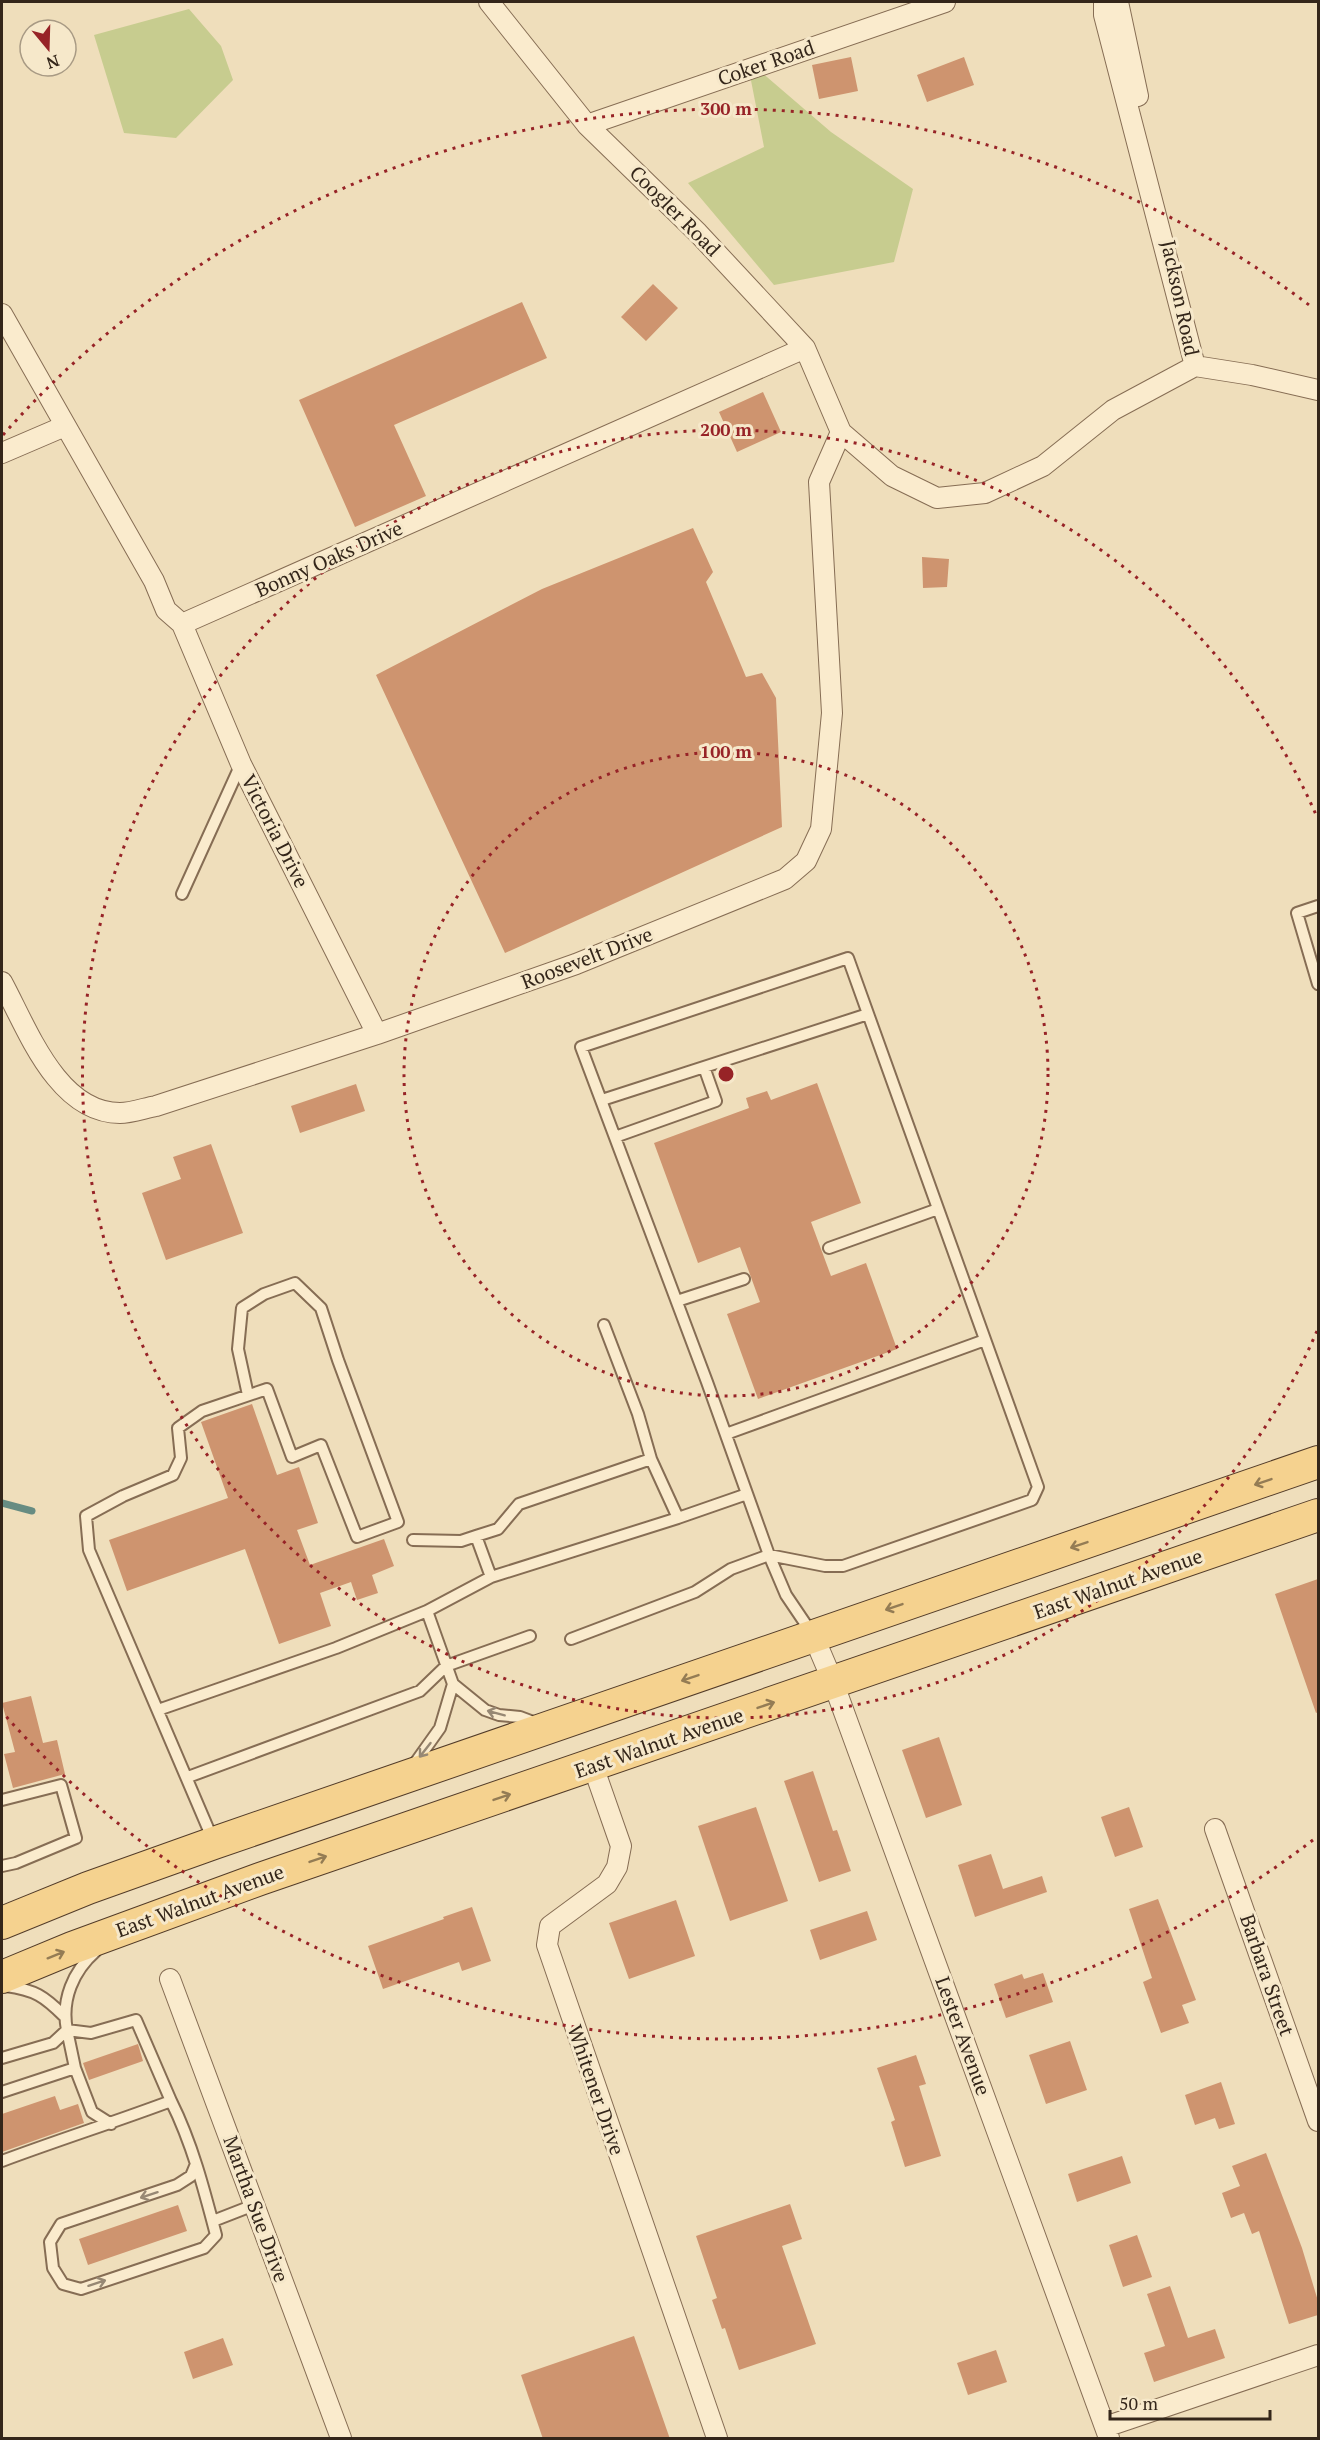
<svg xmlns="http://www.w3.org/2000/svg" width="1320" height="2440" font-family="'PT Serif',serif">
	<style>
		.green { fill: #c7cc8f }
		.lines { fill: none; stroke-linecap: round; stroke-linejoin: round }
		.stream { stroke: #678c82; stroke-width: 7 }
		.building { fill: #ce946f }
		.service-casing { stroke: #866d54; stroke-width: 14 }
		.minor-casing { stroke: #866d54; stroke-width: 22 }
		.primary-casing { stroke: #533c29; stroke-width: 34 }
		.service { stroke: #faebcd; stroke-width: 10 }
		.minor { stroke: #faebcd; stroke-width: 20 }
		.primary { stroke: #f5d28f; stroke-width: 32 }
		.oneway { stroke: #947c54 }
		.oneway2 { stroke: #978874 }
		.ring { fill: none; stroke: #972327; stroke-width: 3; stroke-dasharray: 3 6 }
		.labels { text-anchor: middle; stroke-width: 6; stroke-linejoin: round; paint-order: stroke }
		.street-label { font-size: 20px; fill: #34261a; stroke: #f6e8ca }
		.centre { fill: #972327; stroke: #f6e8ca; stroke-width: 3 }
		.ring-label { font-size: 18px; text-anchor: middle; font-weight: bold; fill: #972327; stroke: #f6e8ca; stroke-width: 6; stroke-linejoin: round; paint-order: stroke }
	</style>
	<rect width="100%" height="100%" fill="#efdebb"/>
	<!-- green -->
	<path class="green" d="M189,9L221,46L233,80L176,138L124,133L94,35Z
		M747,60L831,132L913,189L894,262L774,285L688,183L764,147Z"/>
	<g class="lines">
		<!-- stream -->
		<path class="stream" d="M2,1503L32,1511"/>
	</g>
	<!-- building -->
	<path class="building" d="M851,57L858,91L819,99L812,65Z
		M964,57L974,85L927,102L917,75Z
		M653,284L678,308L646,341L621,317Z
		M522,302L547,358L394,425L426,496L355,527L299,400Z
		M763,392L781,432L737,452L719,412Z
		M693,528L713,572L706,582L746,677L762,673L776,698L782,827L505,953L376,675L542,589Z
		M922,557L949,559L947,587L923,588Z
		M817,1083L861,1203L811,1222L831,1276L866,1263L897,1349L758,1399L727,1314L760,1302L740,1247L698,1263L654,1143L749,1108L746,1098L767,1091L771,1100Z
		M356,1084L365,1111L300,1133L291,1106Z
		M211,1144L243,1233L166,1260L142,1193L181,1179L173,1157Z
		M252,1404L277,1475L299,1467L318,1523L297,1530L310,1565L384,1539L394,1566L372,1575L378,1593L357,1600L351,1582L320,1593L331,1626L279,1644L245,1549L127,1591L109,1540L228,1498L201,1422Z
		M1318,1579V1712L1316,1713L1275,1594Z
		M31,1696L43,1743L57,1740L65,1774L13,1788L4,1754L15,1752L2,1703Z
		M939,1737L962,1805L926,1818L902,1750Z
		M813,1771L833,1831L837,1830L851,1871L819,1882L784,1781Z
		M756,1807L788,1901L730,1921L698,1826Z
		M1129,1807L1143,1847L1115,1857L1101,1817Z
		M991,1854L1003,1889L1042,1876L1047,1892L975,1917L958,1865Z
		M1158,1899L1196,2000L1182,2005L1189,2023L1161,2033L1143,1982L1152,1978L1129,1909Z
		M676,1900L695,1956L629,1979L609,1923Z
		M472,1907L491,1961L462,1971L459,1962L383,1989L368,1946L444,1919L443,1917Z
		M867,1911L877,1940L820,1960L810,1930Z
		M1043,1973L1053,2002L1006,2018L994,1984L1022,1974L1024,1979Z
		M1070,2041L1087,2090L1046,2104L1029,2055Z
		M138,2044L143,2061L89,2080L83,2063Z
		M916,2055L926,2084L919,2086L941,2156L905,2167L891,2122L895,2120L877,2068Z
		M1221,2082L1235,2124L1219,2129L1215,2118L1195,2125L1185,2095Z
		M55,2096L60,2110L78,2104L84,2123L2,2152V2114Z
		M1266,2153L1302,2248L1318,2301V2315L1289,2324L1259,2231L1252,2234L1244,2213L1231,2218L1222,2193L1240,2186L1232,2166Z
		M1122,2156L1131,2183L1077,2202L1068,2174Z
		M790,2204L802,2239L782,2246L816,2344L739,2370L725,2328L722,2329L712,2300L717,2298L696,2236Z
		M178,2205L187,2231L88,2265L79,2239Z
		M1137,2235L1152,2277L1123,2287L1109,2245Z
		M1170,2286L1188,2338L1215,2329L1225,2358L1154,2382L1144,2353L1165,2346L1147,2294Z
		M634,2336L670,2439H543L521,2375Z
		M223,2338L233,2365L193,2379L184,2352Z
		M996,2350L1007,2382L968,2395L957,2363Z"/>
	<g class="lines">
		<!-- service casing -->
		<g class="service-casing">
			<path id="service" d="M182,894L241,764
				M1318,906L1297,913L1318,984
				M602,1100L868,1014
				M615,1137L716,1101L704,1067
				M829,1248L938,1209
				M677,1301L744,1279
				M604,1325L638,1414L651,1459
				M726,1434L985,1340
				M476,1536L491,1577
				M413,1540L461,1541L476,1536L498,1529L519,1504L651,1459L678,1518
				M427,1611L491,1577L678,1518L747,1494
				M571,1639L695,1592L731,1569L769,1555L825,1566H843L1032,1500L1038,1487L848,958L581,1047L707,1382L769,1555L786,1595L813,1635
				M158,1710L336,1648L427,1611L453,1684L485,1710L499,1715L520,1717L536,1723
				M413,1766L440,1728L453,1684
				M188,1777L420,1691L446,1666L530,1636
				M2,1800L61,1785L76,1838L16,1863L2,1866
				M213,1840L89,1550L86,1516L123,1496L173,1475L181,1458L178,1428L202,1411L267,1389L292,1457L321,1445L357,1537L398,1522L338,1360L321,1308L295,1283L264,1294L242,1308L238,1349L248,1395
				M6,1986C35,1990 44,1996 64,2016
				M2,2058L53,2043L67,2030C61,2000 73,1971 96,1951
				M2,2092L75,2068
				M111,2124L92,2112L75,2068L67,2030L91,2033L136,2020L171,2101
				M2,2161C58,2140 115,2122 171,2101C192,2143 204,2189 216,2235L204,2248L81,2289L63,2284L53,2268L50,2242L61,2224L177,2185L191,2176L196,2164
				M213,2221L254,2205"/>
		</g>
		<!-- minor casing -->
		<g class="minor-casing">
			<path id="minor" d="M489,2L587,125L698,233L805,348L841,432L892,476L937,498L985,493L1043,466L1113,410L1195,366L1252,375L1318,390
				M1104,2V15L1195,366
				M1118,2L1138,96
				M587,125L945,2
				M2,314L154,581L166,610L182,624L241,764L377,1034
				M2,453L65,426
				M182,624L805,348
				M2,982C27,1028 57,1113 120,1113C131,1113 145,1108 156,1106L377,1034L576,964L785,879L806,861L821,829L832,713L819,482L841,432
				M813,1635L833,1682L1109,2438
				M593,1766L621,1846L617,1867L607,1884L550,1926L547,1945L717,2438
				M1215,1829L1318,2121
				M170,1979L341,2438
				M1105,2427L1318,2355"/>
		</g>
		<!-- primary casing -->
		<g class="primary-casing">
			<path id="primary" d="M2,1923L88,1888L214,1843L1318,1462
				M2,1977L72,1948L260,1879L1318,1515"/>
		</g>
		<!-- service -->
		<use href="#service" class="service"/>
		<!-- minor -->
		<use href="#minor" class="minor"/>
		<!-- primary -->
		<use href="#primary" class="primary"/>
	</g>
	<!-- one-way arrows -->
	<defs><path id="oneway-shaft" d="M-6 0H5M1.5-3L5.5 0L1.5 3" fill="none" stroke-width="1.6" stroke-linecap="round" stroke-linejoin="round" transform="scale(1.5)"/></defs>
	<g class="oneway">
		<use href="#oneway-shaft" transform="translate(1263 1482) rotate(161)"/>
		<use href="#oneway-shaft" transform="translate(1079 1545) rotate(161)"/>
		<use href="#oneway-shaft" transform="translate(894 1607) rotate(161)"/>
		<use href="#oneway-shaft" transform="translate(690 1678) rotate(161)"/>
		<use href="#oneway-shaft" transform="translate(766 1705) rotate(-19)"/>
		<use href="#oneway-shaft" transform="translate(502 1797) rotate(-19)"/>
		<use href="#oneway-shaft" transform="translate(318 1859) rotate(-19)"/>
		<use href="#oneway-shaft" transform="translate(56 1955) rotate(-22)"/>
	</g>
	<g class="oneway2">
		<use href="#oneway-shaft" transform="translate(496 1713) rotate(-165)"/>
		<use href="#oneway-shaft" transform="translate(425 1750) rotate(128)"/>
		<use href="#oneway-shaft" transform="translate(149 2195) rotate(162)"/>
		<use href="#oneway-shaft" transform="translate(97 2283) rotate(-18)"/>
	</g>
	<!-- distance rings -->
	<g class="ring">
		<circle cx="726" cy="1074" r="322"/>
		<path d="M1317 1331A644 644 0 1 1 1317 817"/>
		<path d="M1313 1840A965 965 0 0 1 3 1713M3 435A965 965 0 0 1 1313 308"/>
	</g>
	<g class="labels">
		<!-- street labels -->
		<g class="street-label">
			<text transform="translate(766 63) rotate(-19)" y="7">Coker Road</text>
			<text transform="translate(675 211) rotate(45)" y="7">Coogler Road</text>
			<text transform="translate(1180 298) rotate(78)" y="7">Jackson Road</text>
			<text transform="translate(329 559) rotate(-24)" y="7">Bonny Oaks Drive</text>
			<text transform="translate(275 831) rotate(63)" y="7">Victoria Drive</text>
			<text transform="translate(587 958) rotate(-21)" y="7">Roosevelt Drive</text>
			<text transform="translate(1118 1584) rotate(-19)" y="7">East Walnut Avenue</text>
			<text transform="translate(659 1743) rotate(-19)" y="7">East Walnut Avenue</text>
			<text transform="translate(200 1901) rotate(-20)" y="7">East Walnut Avenue</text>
			<text transform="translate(1267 1975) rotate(71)" y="7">Barbara Street</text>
			<text transform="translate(963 2036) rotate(70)" y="7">Lester Avenue</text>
			<text transform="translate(596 2090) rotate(71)" y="7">Whitener Drive</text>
			<text transform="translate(256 2209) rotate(70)" y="7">Martha Sue Drive</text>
		</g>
	</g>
	<circle cx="726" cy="1074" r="9" class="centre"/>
	<g class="ring-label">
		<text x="726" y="115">300 m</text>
		<text x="726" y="436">200 m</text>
		<text x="726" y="758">100 m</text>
	</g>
	<!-- border -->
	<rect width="1320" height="2440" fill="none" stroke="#34261a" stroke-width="6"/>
	<!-- north arrow -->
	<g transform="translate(48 48) rotate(161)"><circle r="28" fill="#f6e8ca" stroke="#a89a84" stroke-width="1.5"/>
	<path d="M0-4.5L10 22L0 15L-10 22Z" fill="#972327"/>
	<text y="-9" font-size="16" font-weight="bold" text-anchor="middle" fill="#34261a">N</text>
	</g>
	<!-- scale -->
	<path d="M1110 2410v9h160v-9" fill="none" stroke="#34261a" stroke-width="3"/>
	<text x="1119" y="2410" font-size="18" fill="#34261a" stroke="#f6e8ca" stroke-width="4.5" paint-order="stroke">50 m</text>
</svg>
